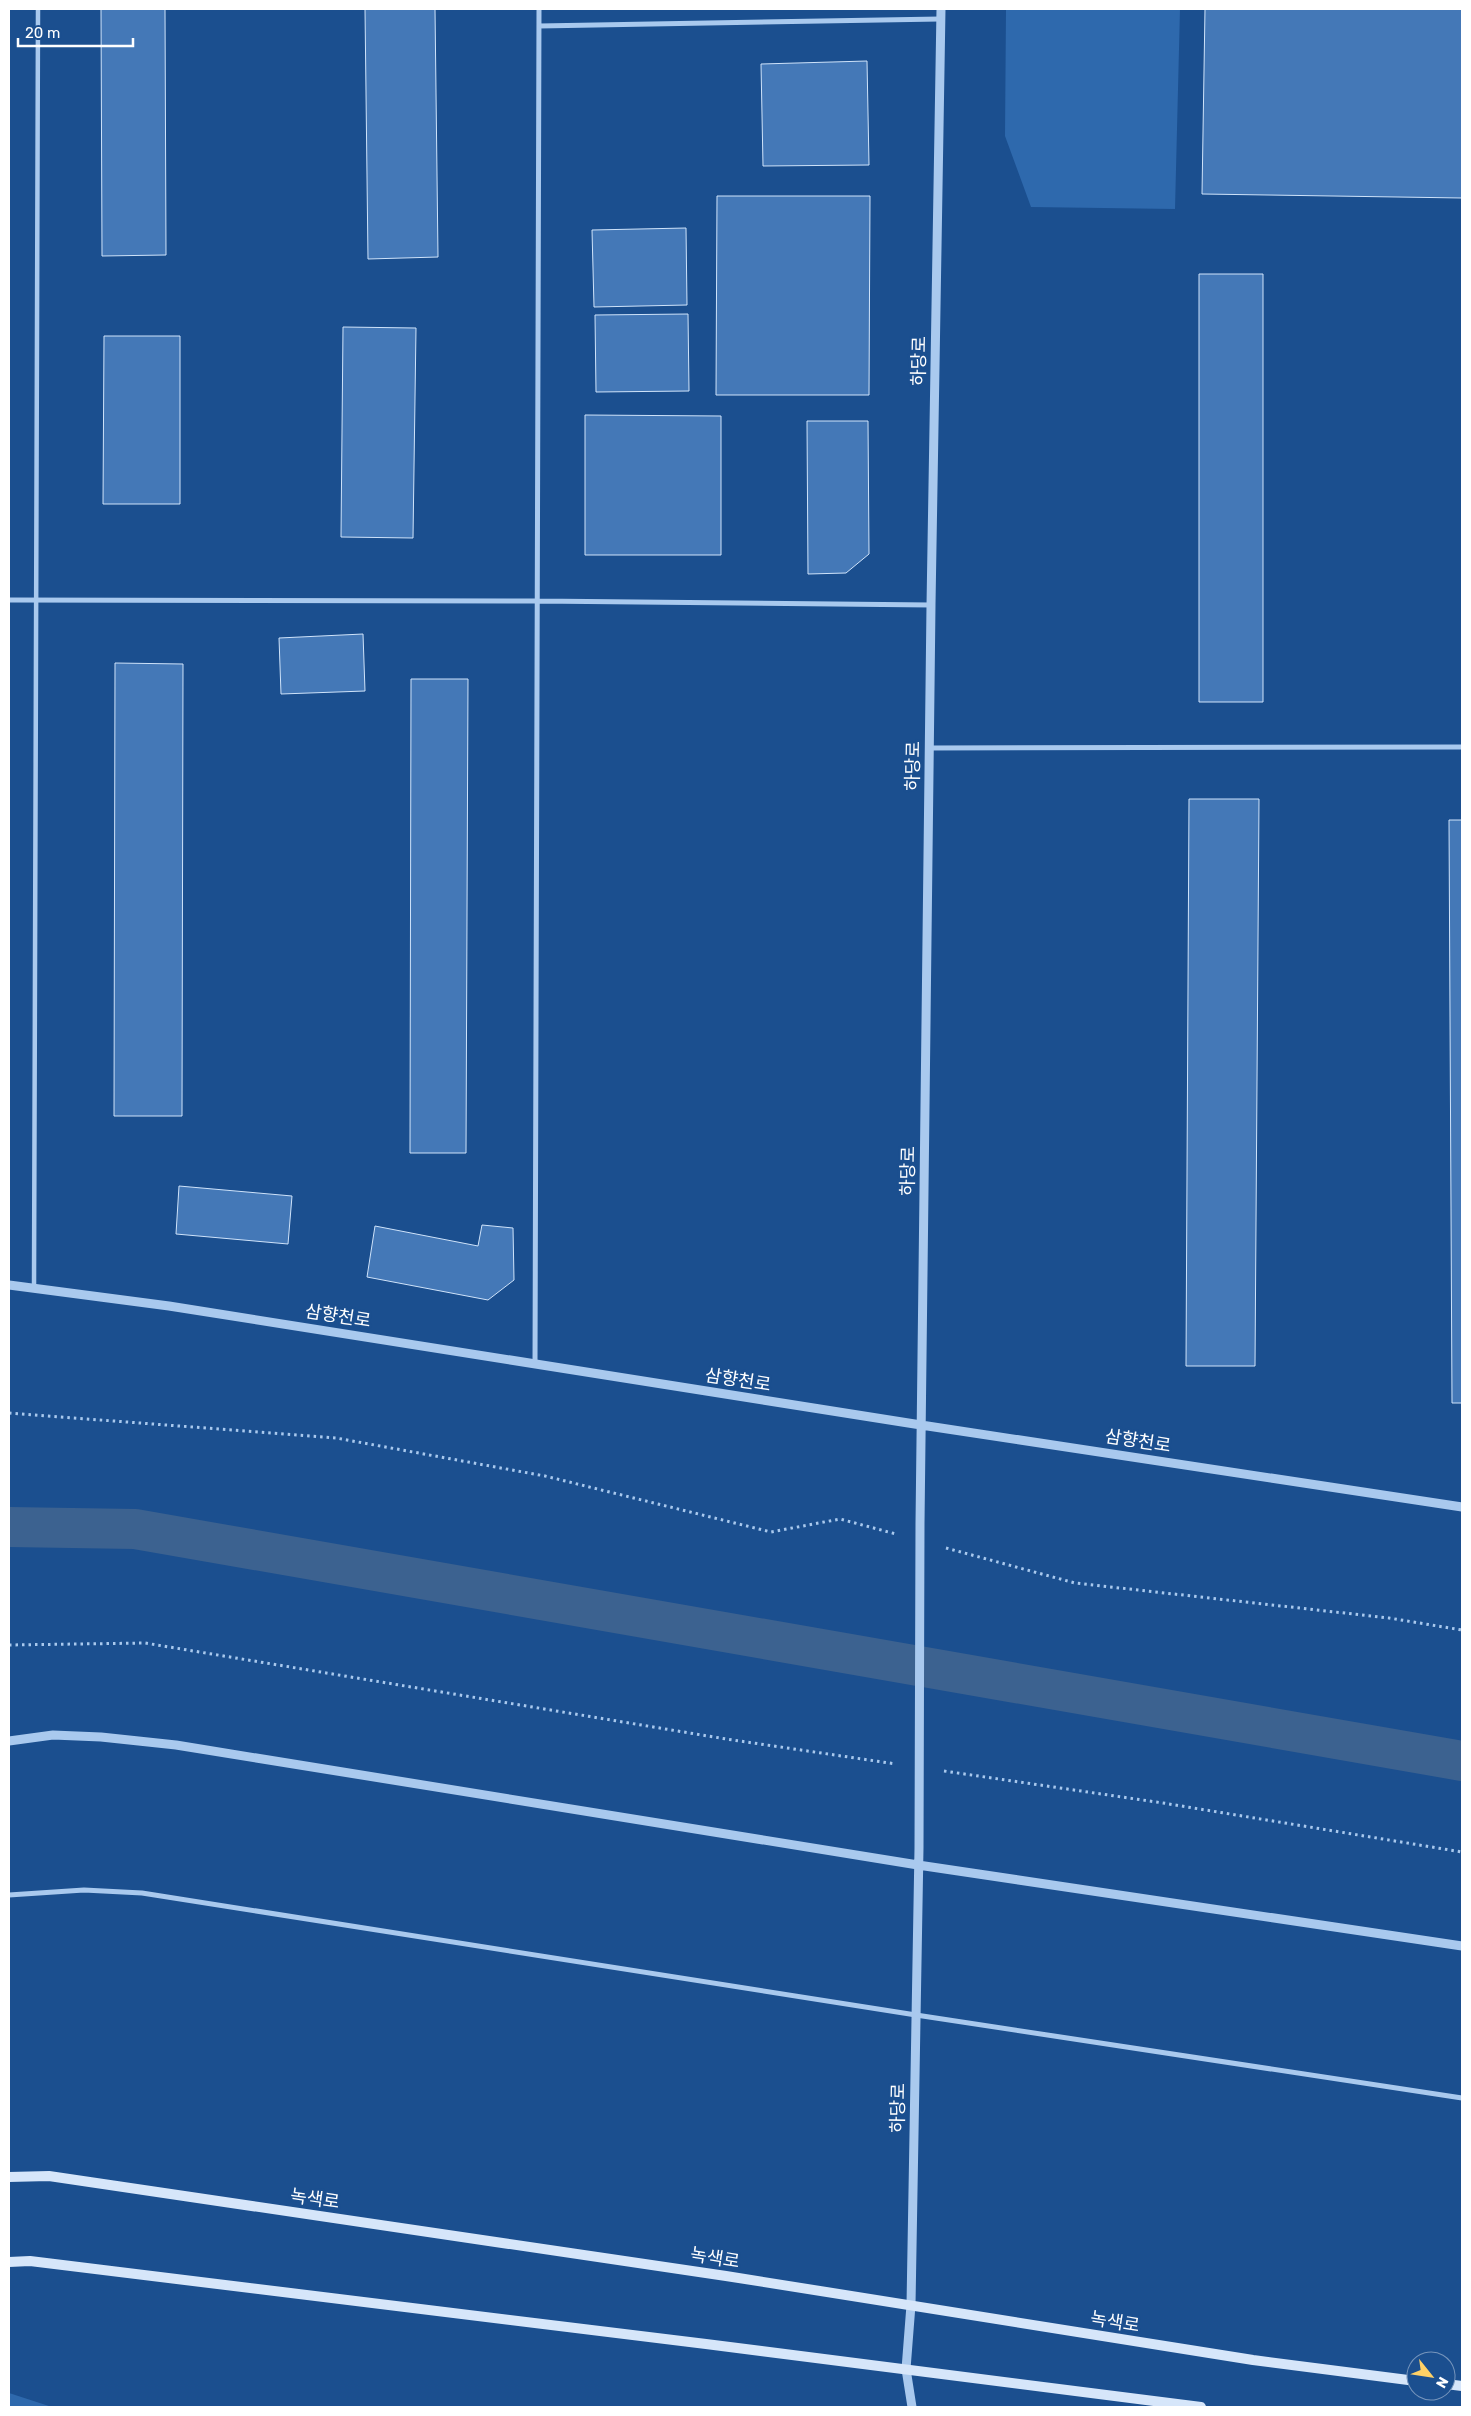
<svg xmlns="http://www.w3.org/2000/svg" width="1471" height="2416" font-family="Rubik,'Noto Sans KR',sans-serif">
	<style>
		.green { fill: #2e69ad }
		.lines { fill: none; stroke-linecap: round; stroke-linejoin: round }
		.canal { stroke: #3c6290; stroke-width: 40 }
		.building { fill: #4478b7; stroke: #cfe3fa }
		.path { stroke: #a9c9ee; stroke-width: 3; stroke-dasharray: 2.5 4; stroke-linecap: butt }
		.pedestrian { stroke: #a9c9ee; stroke-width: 4.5 }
		.minor { stroke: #a9c9ee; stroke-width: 5 }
		.tertiary { stroke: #a9c9ee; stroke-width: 9 }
		.secondary { stroke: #d6e6fa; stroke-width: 10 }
		.labels { text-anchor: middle; stroke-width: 5; stroke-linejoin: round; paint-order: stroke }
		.street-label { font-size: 18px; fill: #fff; stroke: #1b4f8f }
	</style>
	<rect width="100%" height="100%" fill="#1b4f8f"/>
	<!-- green -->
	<path class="green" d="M1006,9H1180L1175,209L1031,207L1005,136Z
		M9,2393L52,2407H9Z"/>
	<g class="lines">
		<!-- canal -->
		<path class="canal" d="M9,1527L135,1529L1462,1761"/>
	</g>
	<!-- building -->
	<path class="building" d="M101,9H165L166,255L102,256Z
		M365,9H435L438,257L368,259Z
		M1205,9H1462V198L1202,194Z
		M867,61L869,165L763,166L761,64Z
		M717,196H870L869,395H716Z
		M686,228L687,305L594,307L592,230Z
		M1199,274H1263V702H1199Z
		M688,314L689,391L596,392L595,315Z
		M343,327L416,328L413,538L341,537Z
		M104,336H180V504H103Z
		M585,415L721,416V555H585Z
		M807,421H868L869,554L846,573L808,574Z
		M363,634L365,691L281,694L279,638Z
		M115,663L183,664L182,1116H114Z
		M411,679H468L466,1153H410Z
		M1189,799H1259L1255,1366H1186Z
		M1449,820H1462V1403H1452Z
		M179,1186L292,1196L288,1244L176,1234Z
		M482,1225L513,1228L514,1280L488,1300L367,1277L375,1226L478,1246Z"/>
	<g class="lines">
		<!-- path -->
		<path class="path" d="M9,1413L336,1438L545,1476L771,1532L840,1519L896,1534
			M946,1548L1075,1583L1389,1618L1462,1630
			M9,1645L145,1643L726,1739L896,1764
			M944,1771L1163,1803L1462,1852"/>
		<!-- pedestrian -->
		<path class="pedestrian" d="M34,1289L38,9"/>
		<!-- minor -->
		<path class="minor" d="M539,26L940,19
			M9,600L537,601L931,605
			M929,748L1462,747
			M535,1364L539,9
			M9,1895L84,1890L142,1893L916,2015L1462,2098"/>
		<!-- tertiary -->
		<path class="tertiary" d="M9,1285L169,1306L921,1425L1462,1507
			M9,1741L53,1735L101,1737L176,1745L918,1865L1462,1946
			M912,2407L906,2369L911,2305L919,1848L920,1524L931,605L941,9"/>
		<!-- secondary -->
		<path class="secondary" d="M9,2177L49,2176L726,2276L1253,2360L1416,2381
			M9,2262L30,2261L706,2344L1201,2407
			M1446,2384L1462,2386"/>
	</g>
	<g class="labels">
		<!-- street labels -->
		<g class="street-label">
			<text transform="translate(919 361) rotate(-89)" y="6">하당로</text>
			<text transform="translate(913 766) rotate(-89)" y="6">하당로</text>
			<text transform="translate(908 1171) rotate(-89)" y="6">하당로</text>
			<text transform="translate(338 1316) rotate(9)" y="6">삼향천로</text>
			<text transform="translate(738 1380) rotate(9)" y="6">삼향천로</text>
			<text transform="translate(1138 1441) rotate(9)" y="6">삼향천로</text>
			<text transform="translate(898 2108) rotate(-89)" y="6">하당로</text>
			<text transform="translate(315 2199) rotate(8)" y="6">녹색로</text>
			<text transform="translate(715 2258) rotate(9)" y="6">녹색로</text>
			<text transform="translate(1115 2322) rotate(9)" y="6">녹색로</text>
		</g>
	</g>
	<!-- border -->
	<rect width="1471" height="2416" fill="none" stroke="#ffffff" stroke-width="20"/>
	<!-- north arrow -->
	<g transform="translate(1431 2376) rotate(120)"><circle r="24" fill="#1b4f8f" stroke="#7695bc"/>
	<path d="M0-4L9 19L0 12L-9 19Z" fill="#ffd166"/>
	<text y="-8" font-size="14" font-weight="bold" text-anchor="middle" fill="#ffffff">N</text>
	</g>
	<!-- scale -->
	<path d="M18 38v8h115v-8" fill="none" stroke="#ffffff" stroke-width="2.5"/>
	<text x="25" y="38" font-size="15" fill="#ffffff" stroke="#1b4f8f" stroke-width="4" paint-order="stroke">20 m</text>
</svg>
